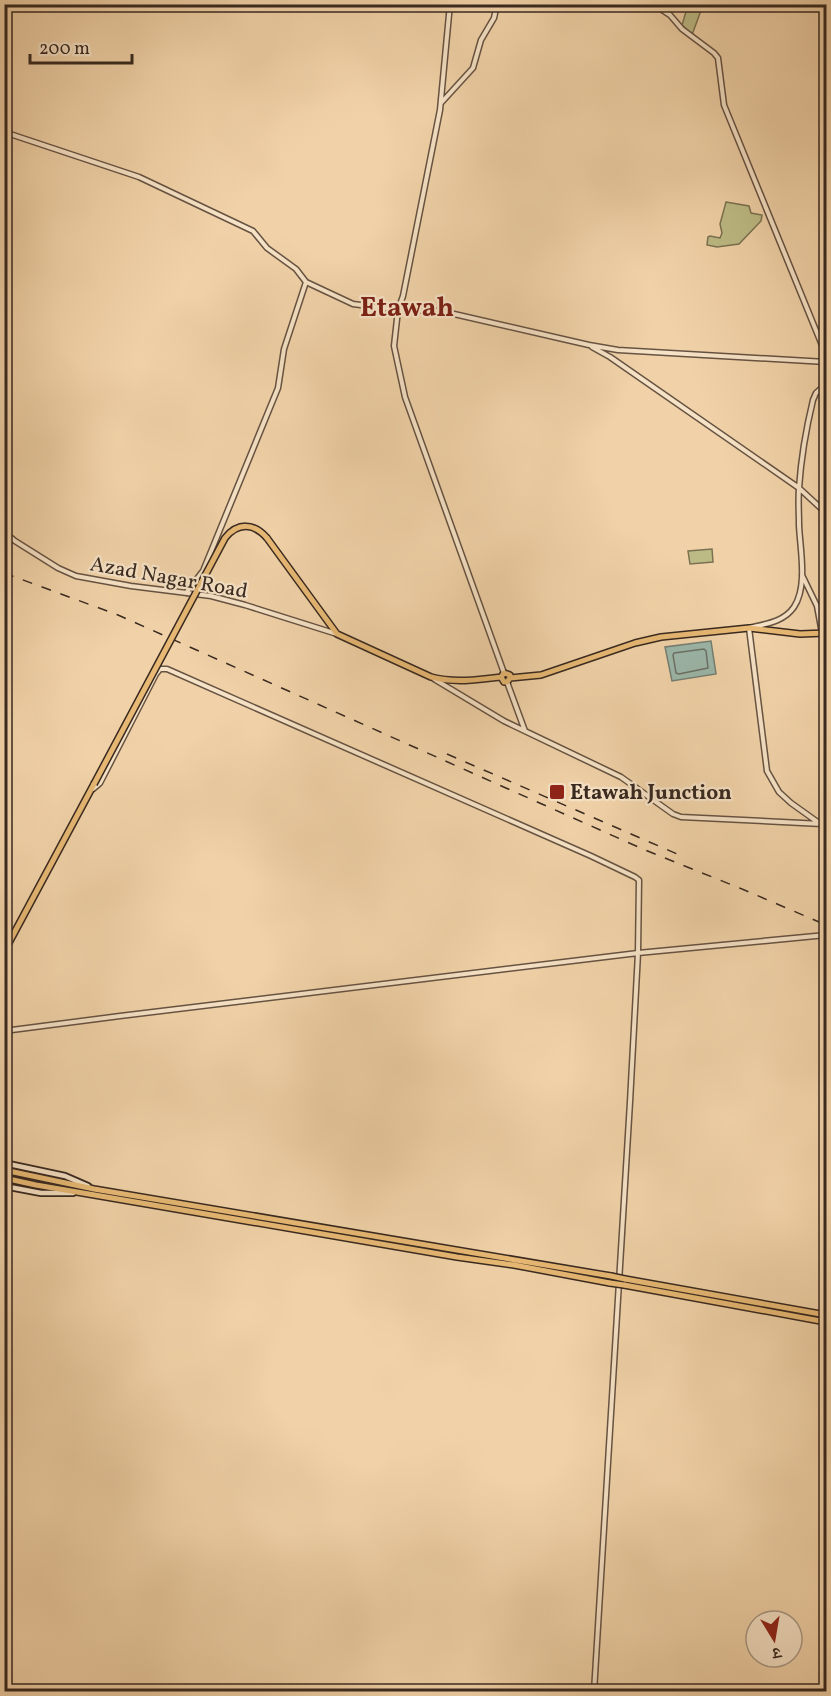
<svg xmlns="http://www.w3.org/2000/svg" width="831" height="1696" font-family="Vollkorn,'Noto Serif Devanagari',serif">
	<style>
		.green { fill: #bdbb85; stroke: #7a7252; stroke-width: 1.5 }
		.water { fill: #9bb7aa; stroke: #737e73; stroke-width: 1.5 }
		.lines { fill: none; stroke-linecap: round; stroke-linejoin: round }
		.shore { stroke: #6a7065; stroke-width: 1.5 }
		.tertiary-casing { stroke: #665342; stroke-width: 7 }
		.secondary-casing { stroke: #382920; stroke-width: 8 }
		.primary-casing { stroke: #382920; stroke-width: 8 }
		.trunk-casing { stroke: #382920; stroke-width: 8 }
		.tertiary { stroke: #f6e2c6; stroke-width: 4 }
		.secondary { stroke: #f6e2c6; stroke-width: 4.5 }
		.primary { stroke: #e8b974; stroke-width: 5 }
		.trunk { stroke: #e8b974; stroke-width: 5 }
		.rail { stroke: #382920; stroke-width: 1.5; stroke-dasharray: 10 10; stroke-linecap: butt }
		.primary-bridge-casing { stroke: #382920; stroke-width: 8; stroke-linecap: butt }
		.trunk-bridge-casing { stroke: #382920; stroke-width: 8; stroke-linecap: butt }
		.primary-bridge { stroke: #e8b974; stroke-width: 5 }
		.trunk-bridge { stroke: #e8b974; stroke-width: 5 }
		.poi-dot { fill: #8f2418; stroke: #f6e2c6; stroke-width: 2 }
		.labels { text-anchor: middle; stroke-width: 4.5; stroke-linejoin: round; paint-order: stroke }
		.street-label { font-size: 21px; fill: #382920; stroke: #f6e2c6 }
		.poi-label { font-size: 21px; font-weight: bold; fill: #382920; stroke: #f6e2c6; text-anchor: start }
		.district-label { font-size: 27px; font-weight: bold; fill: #7a1f14; stroke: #f6e2c6 }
	</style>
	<rect width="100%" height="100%" fill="#f1d2a8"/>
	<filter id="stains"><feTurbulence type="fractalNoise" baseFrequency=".00333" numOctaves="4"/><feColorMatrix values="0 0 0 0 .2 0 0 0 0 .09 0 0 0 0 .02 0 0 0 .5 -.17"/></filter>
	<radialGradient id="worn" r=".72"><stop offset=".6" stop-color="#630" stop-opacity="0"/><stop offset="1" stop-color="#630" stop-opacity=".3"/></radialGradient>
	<!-- green -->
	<path class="green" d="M688,5H703L692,35L682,25Z
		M726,202L749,206L751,213L762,215L761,221L739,244L717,247L707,245L708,237L710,236L720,238L722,233L720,224Z
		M712,549L713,562L690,564L688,551Z"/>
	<!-- water -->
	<path class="water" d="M711,641L716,674L672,681L665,647Z"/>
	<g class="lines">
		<!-- shore -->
		<path class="shore" d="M704,649L706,651L708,668L679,674L676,673L673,655L674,653Z"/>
		<!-- tertiary casing -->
		<g class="tertiary-casing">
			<path id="tertiary" d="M450,4L440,110L403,296L398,310L394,346L405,397L504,673
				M653,4L670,15L682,29L714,53L718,58L724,105L826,355
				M441,103L473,68L481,40L494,18L497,4
				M4,132L139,177L253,231L267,248L296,269L306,282L353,304L398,310L441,311L589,345L618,350L826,362
				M592,347L610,357L799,488L826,513
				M826,384L816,393L813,400C806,429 801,459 799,488C798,500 799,513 799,525C800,549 808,586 794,607C784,622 765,624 749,628L767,771L779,792L791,803L826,828
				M4,532L15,541L58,568L76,576L131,586L211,596L245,605L337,634
				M802,575L817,606L822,633
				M186,593L203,571L278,388L284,349L306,282
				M434,679L504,721L621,777L673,814L681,817L822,824
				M507,682L525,731
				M93,789L100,783L156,674L160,669H167L591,856L635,877L639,880L638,953L630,1102L594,1692
				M4,1031L120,1016L638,953L826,935"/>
		</g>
		<!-- secondary casing -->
		<g class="secondary-casing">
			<path id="secondary" d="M4,1163L65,1176L88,1186
				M4,1186L41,1193H73"/>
		</g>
		<!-- primary casing -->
		<g class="primary-casing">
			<path id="primary" d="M267,538L337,634L431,677C454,683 477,680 501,677
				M510,678V675L504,673L501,677L504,682H507L510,678L541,675L635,643L661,637L749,628L800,634L826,633
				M4,952L94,784"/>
		</g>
		<!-- trunk casing -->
		<g class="trunk-casing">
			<path id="trunk" d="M4,1170L94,1189L611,1276
				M4,1178L36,1185L457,1257L514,1265L610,1283
				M625,1279L826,1315
				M624,1285L826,1322"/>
		</g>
		<!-- tertiary -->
		<use href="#tertiary" class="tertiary"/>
		<!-- secondary -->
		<use href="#secondary" class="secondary"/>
		<!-- primary -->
		<use href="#primary" class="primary"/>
		<!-- trunk -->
		<use href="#trunk" class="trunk"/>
		<!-- rail -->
		<path class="rail" d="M4,573L118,615L645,850L742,889L826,925
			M447,754L684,857"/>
		<!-- primary-bridge casing -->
		<g class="primary-bridge-casing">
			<path id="primary-bridge" d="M94,784L225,538C238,522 254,523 267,538"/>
		</g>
		<!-- trunk-bridge casing -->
		<g class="trunk-bridge-casing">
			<path id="trunk-bridge" d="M611,1276L625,1279
				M610,1283L624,1285"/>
		</g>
		<!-- primary-bridge -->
		<use href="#primary-bridge" class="primary-bridge"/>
		<!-- trunk-bridge -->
		<use href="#trunk-bridge" class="trunk-bridge"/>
	</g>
	<!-- markers -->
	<rect class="poi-dot" x="549" y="784" width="16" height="16" rx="3"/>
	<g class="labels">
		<!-- street labels -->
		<g class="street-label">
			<text transform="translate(169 577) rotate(10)" y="7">Azad Nagar Road</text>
		</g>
		<!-- poi labels -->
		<g class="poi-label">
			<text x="570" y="799">Etawah Junction</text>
		</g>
		<!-- district labels -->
		<g class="district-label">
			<text x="407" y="316">Etawah</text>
		</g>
	</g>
	<!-- margin -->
	<rect width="831" height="1696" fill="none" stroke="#f1d2a8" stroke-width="24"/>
	<rect x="6" y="6" width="819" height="1684" fill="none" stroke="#382920" stroke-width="3"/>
	<rect x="12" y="12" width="807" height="1672" fill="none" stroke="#382920" stroke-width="1.5"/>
	<!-- north arrow -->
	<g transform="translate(774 1639) rotate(169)"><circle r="28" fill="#f6e2c6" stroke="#aa9884" stroke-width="1.5"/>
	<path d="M0-4.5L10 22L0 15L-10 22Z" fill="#8f2418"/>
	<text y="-9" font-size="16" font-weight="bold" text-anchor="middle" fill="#382920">उ</text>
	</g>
	<!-- scale -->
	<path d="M30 54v9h102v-9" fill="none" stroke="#382920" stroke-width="3"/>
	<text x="39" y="54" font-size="18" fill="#382920" stroke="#f6e2c6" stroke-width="4.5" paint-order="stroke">200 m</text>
	<rect width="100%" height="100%" filter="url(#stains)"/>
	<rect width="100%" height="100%" fill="url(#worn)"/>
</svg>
